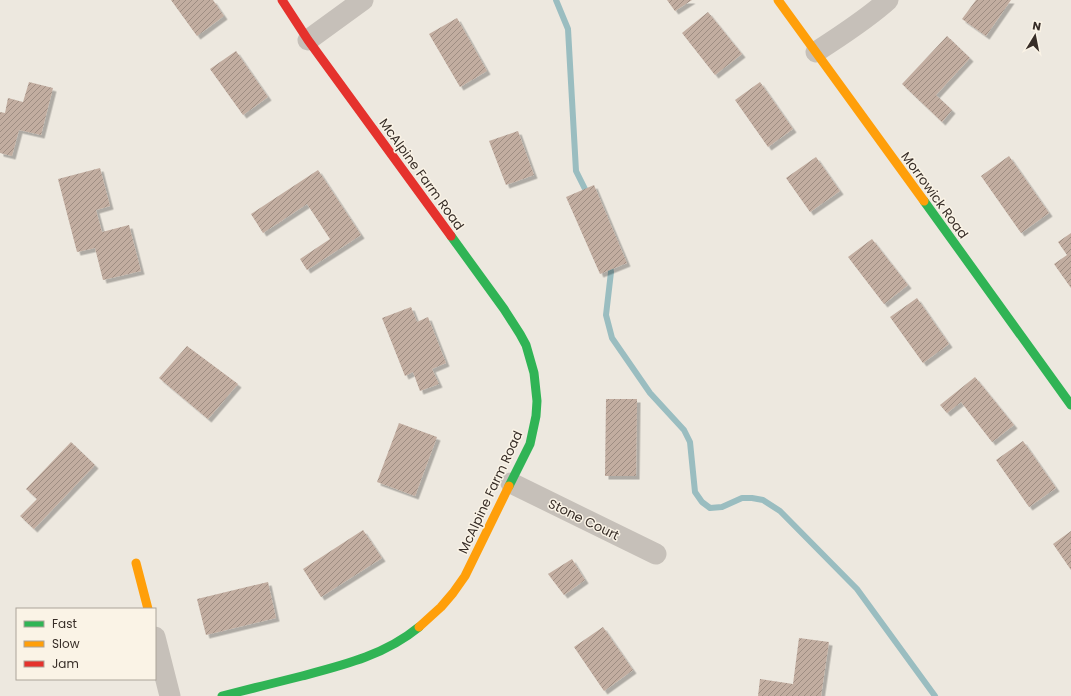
<svg xmlns="http://www.w3.org/2000/svg" width="1071" height="696" font-family="Poppins,sans-serif">
	<style>
		.lines { fill: none; stroke-linecap: round; stroke-linejoin: round }
		.stream { stroke: #9abdc0; stroke-width: 6 }
		.building { fill: url(#building-hatch); filter: url(#shadow) }
		.street { stroke: #c6c0b9; stroke-width: 21 }
		.fast { stroke: #30b455; stroke-width: 9 }
		.slow { stroke: #ff9f0a; stroke-width: 9 }
		.jam { stroke: #e5322d; stroke-width: 9 }
		.labels { text-anchor: middle; stroke-width: 3; stroke-linejoin: round; paint-order: stroke }
		.street-label { font-size: 13px; fill: #372d27; stroke: #faf3e6 }
	</style>
	<defs>
		<pattern id="building-hatch" width="6" height="6" patternUnits="userSpaceOnUse"><rect width="6" height="6" fill="#c2ada0"/><path d="M-1 1l2-2M0 6l6-6M5 7l2-2" fill="none" stroke="#9e8d82"/></pattern>
		<filter id="shadow"><feDropShadow dx="3.5" dy="3.5" stdDeviation="0" flood-color="#0004"/></filter>
	</defs>
	<rect width="100%" height="100%" fill="#ede8df"/>
	<g class="lines">
		<!-- stream -->
		<path class="stream" d="M556,0L568,29L576,171L588,195
			M609,263L611,272L606,315L612,338L650,393L684,430L690,442L695,492L702,502L710,508L722,507L742,498H752L763,500L780,511L857,589L935,696"/>
	</g>
	<!-- building -->
	<path class="building" d="M171,0H213L224,16L197,36Z
		M667,0H692L675,11Z
		M976,0H1011L986,36L962,19Z
		M708,12L742,54L715,75L682,33Z
		M457,18L487,71L460,87L429,34Z
		M947,36L970,58L936,95L952,110L942,122L902,84Z
		M236,51L268,97L243,115L210,69Z
		M29,82L53,88L41,135L19,130L12,156L0,153V112L5,113L8,98L23,102Z
		M760,82L793,129L768,147L735,100Z
		M518,131L534,175L506,185L489,141Z
		M1009,156L1049,213L1021,233L981,176Z
		M816,157L840,191L810,212L786,178Z
		M100,168L110,206L96,210L102,232L129,225L141,271L103,280L95,248L77,252L58,179Z
		M318,170L361,235L307,270L300,259L330,239L307,204L263,233L251,214Z
		M594,185L627,263L600,274L566,197Z
		M1071,233V288L1054,264L1067,255L1058,242Z
		M872,239L908,285L884,304L848,257Z
		M917,298L949,344L923,363L890,317Z
		M411,307L417,322L428,317L446,363L432,369L439,384L420,391L413,372L405,376L382,318Z
		M187,346L238,384L208,419L159,378Z
		M975,377L1014,425L992,442L961,402L947,413L940,405Z
		M606,399H637L636,476H605Z
		M399,423L437,437L415,496L377,482Z
		M1023,441L1056,488L1029,507L996,460Z
		M71,442L95,465L34,529L20,516L37,499L26,489Z
		M363,530L382,558L321,597L303,569Z
		M1071,531V570L1053,544Z
		M572,559L585,580L564,595L548,574Z
		M268,582L276,618L206,635L197,599Z
		M603,627L633,670L604,691L574,647Z
		M799,638L829,642L821,696H758L760,679L793,684Z"/>
	<g class="lines">
		<!-- street -->
		<path class="street" d="M308,40L363,0
			M816,52C840,36 866,20 888,0
			M511,483L656,554
			M155,637L170,696"/>
		<!-- fast -->
		<path class="fast" d="M924,201L1071,405
			M451,236L504,309L520,334L526,345L534,373L537,401L536,416L530,444L509,486
			M222,696C249,689 275,683 302,676C344,665 385,655 419,627"/>
		<!-- slow -->
		<path class="slow" d="M778,0L924,201
			M136,563L148,609
			M419,627L441,607L453,593L465,576L509,486"/>
		<!-- jam -->
		<path class="jam" d="M282,0L308,40L451,236"/>
	</g>
	<g class="labels">
		<!-- street labels -->
		<g class="street-label">
			<text transform="translate(422 174) rotate(54)" y="5">McAlpine Farm Road</text>
			<text transform="translate(935 195) rotate(54)" y="5">Morrowick Road</text>
			<text transform="translate(490 492) rotate(-65)" y="5">McAlpine Farm Road</text>
			<text transform="translate(584 519) rotate(26)" y="5">Stone Court</text>
		</g>
	</g>
	<!-- legend -->
	<rect x="16" y="608" width="140" height="72" fill="#faf3e6" stroke="#aca49a"/>
	<rect x="24" y="621" width="20" height="6" fill="#30b455" stroke="#aca49a"/>
	<text x="52" y="628" font-size="12" fill="#372d27">Fast</text>
	<rect x="24" y="641" width="20" height="6" fill="#ff9f0a" stroke="#aca49a"/>
	<text x="52" y="648" font-size="12" fill="#372d27">Slow</text>
	<rect x="24" y="661" width="20" height="6" fill="#e5322d" stroke="#aca49a"/>
	<text x="52" y="668" font-size="12" fill="#372d27">Jam</text>
	<!-- north arrow -->
	<g transform="translate(1035 36) rotate(10)" stroke="#faf3e6" stroke-width="3" paint-order="stroke">
	<path d="M0-3L7 15L0 10L-7 15Z" fill="#372d27"/>
	<text y="-6" font-size="11" font-weight="bold" text-anchor="middle" fill="#372d27">N</text>
	</g>
</svg>
